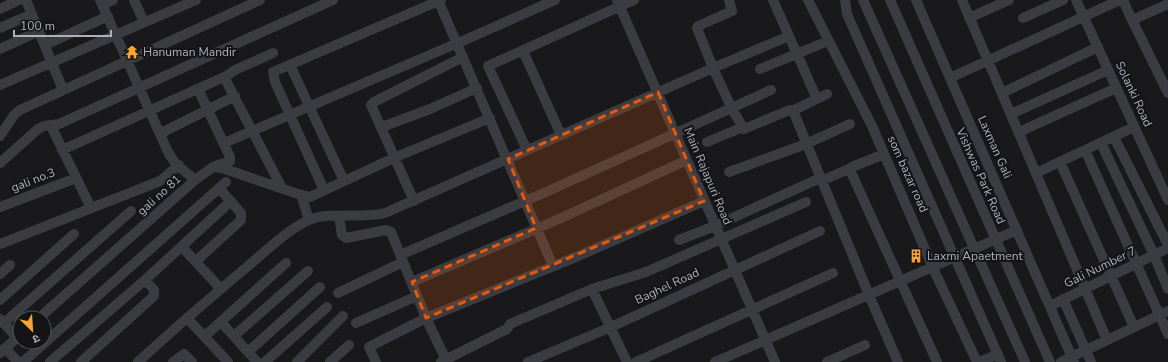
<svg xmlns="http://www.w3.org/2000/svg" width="1168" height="362" font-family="'Nunito Sans','Noto Sans Devanagari',sans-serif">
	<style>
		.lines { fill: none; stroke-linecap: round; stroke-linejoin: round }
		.minor { stroke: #3a3c41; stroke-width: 10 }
		.marked { fill: #e8590c; fill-opacity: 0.2; stroke: #e8590c; stroke-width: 3; stroke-dasharray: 8 5; stroke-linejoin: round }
		.labels { text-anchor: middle; stroke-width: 4; stroke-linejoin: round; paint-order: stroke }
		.poi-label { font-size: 12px; fill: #abb2bb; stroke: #141417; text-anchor: start }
		.street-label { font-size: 12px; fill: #abb2bb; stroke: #141417 }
	</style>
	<rect width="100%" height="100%" fill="#19191c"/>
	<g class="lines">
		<!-- minor -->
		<path class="minor" d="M26,0L63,90
			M134,0L144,22
			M438,0L553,266
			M617,0L775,362
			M729,0L732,11L698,26L697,28L713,68L789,36
			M773,0L817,99
			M808,0L872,126L933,268L977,362
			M845,0L847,14L1001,362
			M863,0L1025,362
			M890,0L1050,362
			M916,0L1074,362
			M962,0L1107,340
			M1076,0L1168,200
			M1123,0L1132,20L1168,4
			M102,5L113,0
			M0,9L19,0
			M969,18L1009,0
			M1023,18L1063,0
			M1132,20L1168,93
			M0,28L32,14
			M45,45L108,16
			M0,49L39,31
			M523,51L561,135
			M290,65L344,181
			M760,69L828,41
			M225,77L235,70L273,53
			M950,78L1120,0
			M0,85L196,0
			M198,89L230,157V161L215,166
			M1002,93L1098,47
			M792,111L827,94
			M1011,114L1108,70
			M51,126L91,208
			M382,127L430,109L477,88
			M1019,132L1116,88
			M161,133L235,96
			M0,136L14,115L20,110L260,0
			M1114,137L1168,245
			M707,142L743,127
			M224,143L474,36L555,0
			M1101,143L1154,255L1168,289
			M62,150L224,77L282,188
			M527,150L488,66L634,0
			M1085,150L1168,334
			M884,154L852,167L850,170L937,362
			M1060,162L1134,327
			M0,163L38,129L44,126L59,124L333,0
			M729,172L806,144L850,124
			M1036,173L1134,127
			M195,180L213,167L222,168L301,195L309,220
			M821,181L851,168
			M324,190L275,82L273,72L441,0
			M301,195L310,197L396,157L490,118
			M414,201L371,105L374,102L463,57
			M0,207L76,178
			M339,216L342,235L346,238L386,230L391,232L426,318L446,360
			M679,240L715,226L820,178
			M0,244L160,181L179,165
			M182,247L221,289
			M400,255L546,192L771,90
			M196,261L241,220V213L219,188
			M0,274L10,265
			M412,282L559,219L687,160
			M592,289L627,362
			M338,293L403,262
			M1063,299L1091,362
			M0,300L74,234
			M1050,306L1168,248
			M39,318L195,180L175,163L168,152L100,0
			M187,318L228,362
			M0,319L17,338
			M221,322L257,362
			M4,323L131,211
			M356,323L417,296
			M205,336L286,263
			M234,336L308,271
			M5,348L18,362
			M248,352L320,287
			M0,353L20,335
			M23,362L226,182
			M50,362L145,280L231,201
			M81,362L154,296V290L145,280
			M138,362C174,329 211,297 248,266C267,250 287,230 309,220C330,211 361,219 385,213L713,68L732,109L744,129L787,111L790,110L794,113L869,295L898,362
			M173,362L184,354L192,362
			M265,362L327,307
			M297,362L343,316
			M330,362L349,345
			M376,362L369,347L426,318L576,257L704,201
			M441,362L507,329L510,324L592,289L646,272L806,202
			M528,362L611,327L820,231
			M636,362L833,273
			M715,362L1017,230
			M827,362L865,345
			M979,362L998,354
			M1061,362L1168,311"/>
	</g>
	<!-- marked area -->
	<path class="marked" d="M658,92L704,201L426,318L412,282L536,228L508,159Z"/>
	<!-- icons -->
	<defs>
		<g id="temple-bare" transform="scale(1.08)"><path d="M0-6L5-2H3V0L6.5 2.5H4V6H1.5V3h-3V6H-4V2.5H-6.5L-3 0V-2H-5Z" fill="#f7a336" stroke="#141417" stroke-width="2.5" paint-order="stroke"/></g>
		<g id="building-bare" transform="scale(1.08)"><path d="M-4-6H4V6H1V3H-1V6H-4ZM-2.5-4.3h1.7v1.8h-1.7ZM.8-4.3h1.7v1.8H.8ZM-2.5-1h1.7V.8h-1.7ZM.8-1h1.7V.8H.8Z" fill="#f7a336" stroke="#141417" stroke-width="2.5" paint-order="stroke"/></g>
	</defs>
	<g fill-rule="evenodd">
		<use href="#temple-bare" x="132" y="52"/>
		<use href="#building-bare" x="916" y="256"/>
	</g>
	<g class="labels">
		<!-- poi labels -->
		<g class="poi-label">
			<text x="143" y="56">Hanuman Mandir</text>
			<text x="927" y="260">Laxmi Apaetment</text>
		</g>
		<!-- street labels -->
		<g class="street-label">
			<text transform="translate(1134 94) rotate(65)" y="4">Solanki Road</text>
			<text transform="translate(995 147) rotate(66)" y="4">Laxman Gali</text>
			<text transform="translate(908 174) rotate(66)" y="4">som bazar road</text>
			<text transform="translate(708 176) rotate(67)" y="4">Main Rajapuri Road</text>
			<text transform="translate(981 176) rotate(66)" y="4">Vishwas Park Road</text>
			<text transform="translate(33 180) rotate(-21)" y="4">gali no.3</text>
			<text transform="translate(159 195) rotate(-42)" y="4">gali no 81</text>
			<text transform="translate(1100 267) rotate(-26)" y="4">Gali Number 7</text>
			<text transform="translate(667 286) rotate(-25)" y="4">Baghel Road</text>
		</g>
	</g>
	<!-- north arrow -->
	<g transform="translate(32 330) rotate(155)"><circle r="19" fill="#141417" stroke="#505359"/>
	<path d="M0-3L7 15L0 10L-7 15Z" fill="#f7a336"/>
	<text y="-6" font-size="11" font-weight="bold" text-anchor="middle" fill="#abb2bb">उ</text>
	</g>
	<!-- scale -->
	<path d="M14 30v6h97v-6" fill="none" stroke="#abb2bb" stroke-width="2"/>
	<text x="20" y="30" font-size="12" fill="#abb2bb" stroke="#141417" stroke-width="3" paint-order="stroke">100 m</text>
</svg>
